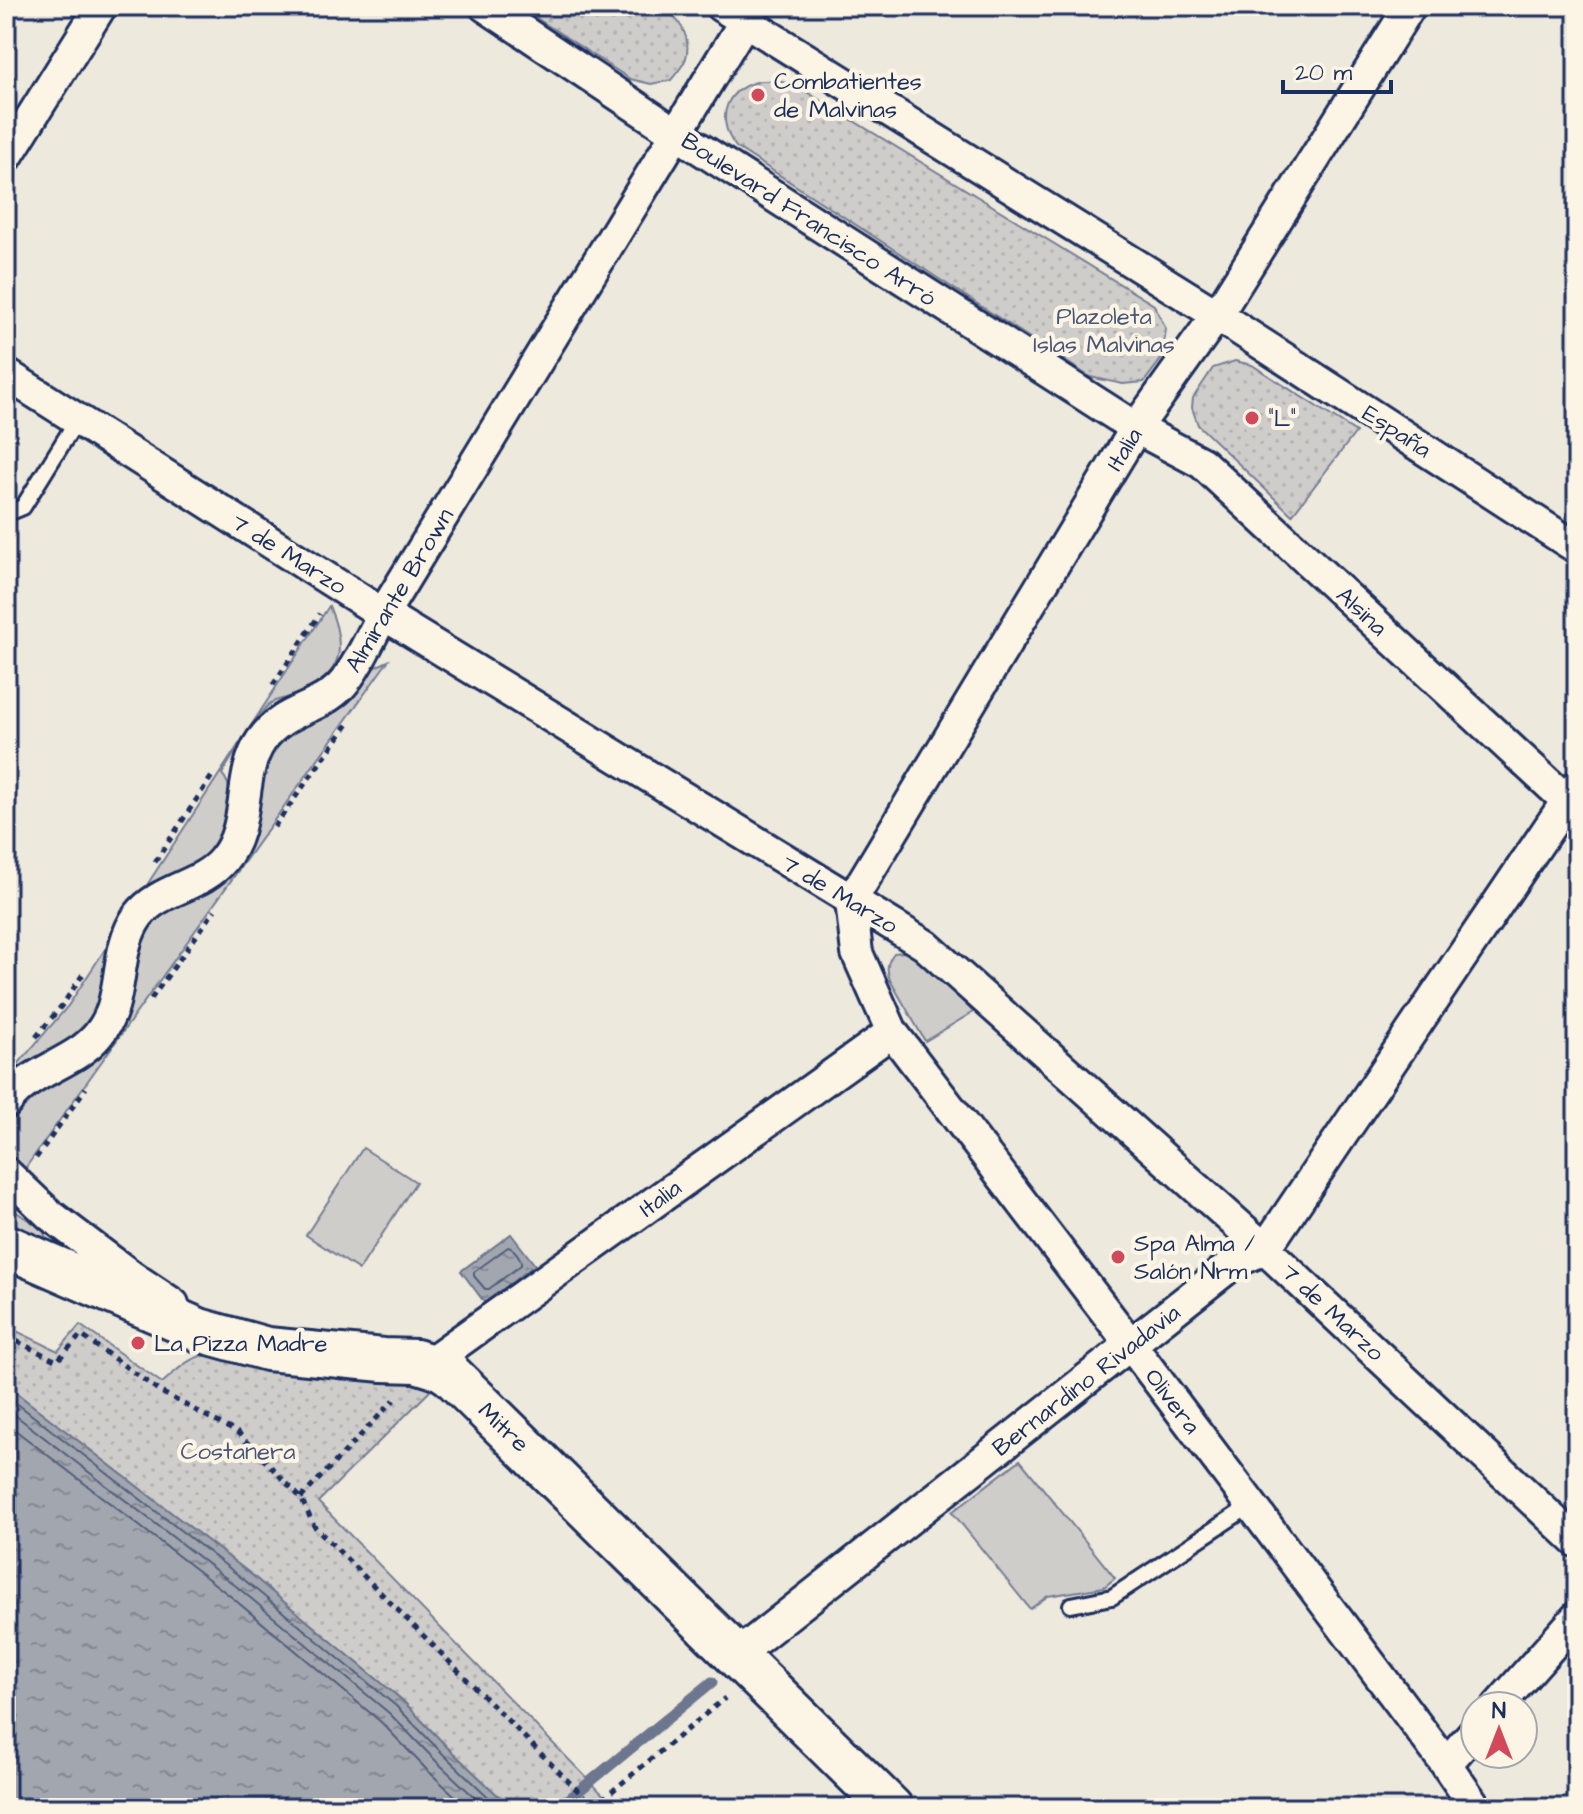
<svg xmlns="http://www.w3.org/2000/svg" width="1583" height="1814" font-family="'Architects Daughter',sans-serif">
	<style>
		.green { fill: #cfcdca; stroke: #757e94; stroke-width: 2 }
		.park { fill: url(#park-dots); stroke: #757e94; stroke-width: 2 }
		.water { fill: url(#water-ripples); stroke: #6c778f; stroke-width: 2 }
		.lines { fill: none; stroke-linecap: round; stroke-linejoin: round }
		.shore { stroke: #515f7e; stroke-width: 2 }
		.stream { stroke: #6c778f; stroke-width: 11 }
		.lane-casing { stroke: #1b2f5e; stroke-width: 20 }
		.street-casing { stroke: #1b2f5e; stroke-width: 36 }
		.secondary-casing { stroke: #1b2f5e; stroke-width: 48 }
		.path { stroke: #1b2f5e; stroke-width: 5; stroke-dasharray: 6 6; stroke-linecap: butt }
		.lane { stroke: #fcf5e5; stroke-width: 14 }
		.street { stroke: #fcf5e5; stroke-width: 30 }
		.secondary { stroke: #fcf5e5; stroke-width: 42 }
		.poi-dot { fill: #d1495b; stroke: #fcf5e5; stroke-width: 3 }
		.labels { text-anchor: middle; stroke-width: 8; stroke-linejoin: round; paint-order: stroke }
		.poi-label { font-size: 24px; fill: #1b2f5e; stroke: #fcf5e5; text-anchor: start }
		.street-label { font-size: 24px; fill: #1b2f5e; stroke: #fcf5e5 }
		.park-label { font-size: 24px; fill: #485679; stroke: #fcf5e5 }
	</style>
	<defs>
		<pattern id="park-dots" width="8" height="8" patternUnits="userSpaceOnUse" patternTransform="scale(2)"><rect width="8" height="8" fill="#cfcdca"/><path d="M2 2h.1M6 6h.1" fill="none" stroke="#b1b0b0" stroke-width="1.8" stroke-linecap="round"/></pattern>
		<pattern id="water-ripples" width="26" height="14" patternUnits="userSpaceOnUse" patternTransform="scale(2)"><rect width="26" height="14" fill="#a2a7af"/><path d="M2 4q2-2 4 0t4 0M15 11q2-2 4 0t4 0" fill="none" stroke="#838892"/></pattern>
	</defs>
	<rect width="100%" height="100%" fill="#eee9dd"/>
	<filter id="ink" filterUnits="userSpaceOnUse"><feTurbulence type="fractalNoise" baseFrequency=".0125" numOctaves="2"/><feDisplacementMap in="SourceGraphic" scale="16" xChannelSelector="R" yChannelSelector="G"/><feConvolveMatrix kernelMatrix="1 2 1 2 8 2 1 2 1" color-interpolation-filters="sRGB"/></filter>
	<g filter="url(#ink)">
		<!-- green -->
		<path class="green" d="M329,606C350,655 339,679 289,697C284,699 276,700 271,703C263,707 229,762 222,774C240,794 223,828 216,851L179,874L150,885L111,945L99,1010L86,1030L6,1083V1078L68,1006Z
			M388,661L19,1177L6,1162L7,1134L18,1103L130,998L134,979L136,949L149,923L247,849L254,835L258,819L260,783L268,756L285,734L343,707L361,687L366,676L373,668Z
			M904,952L913,953L922,958L973,1012L925,1041L890,980C886,969 887,962 894,953Z
			M363,1148L416,1182L359,1270L306,1235Z
			M6,1205L43,1230L46,1239C33,1246 17,1229 6,1222Z
			M1020,1460L1115,1578L1104,1587L1048,1596L1030,1609L952,1512Z"/>
		<!-- park -->
		<path class="park" d="M518,6H661C678,17 692,36 686,58C684,65 676,74 671,80L651,84L630,79Z
			M762,81H777L795,85L1154,305L1166,329L1162,358L1144,382L1123,384L1090,377L736,147C714,118 726,86 762,81Z
			M1235,361L1252,365L1356,432L1292,515L1198,425L1192,408L1193,398L1213,368Z
			M80,1325L162,1383C179,1369 189,1356 212,1354L414,1379L434,1387L318,1502L616,1808H511L448,1748L402,1700L248,1572L6,1385V1326L58,1351Z"/>
		<!-- water -->
		<path class="water" d="M511,1234L535,1265L485,1303L461,1271Z
			M6,1385L248,1572L402,1700L448,1748L511,1808H6Z"/>
		<g class="lines">
			<!-- shore -->
			<path class="shore" d="M508,1247C514,1248 522,1259 521,1265L489,1289H485L474,1276V1272Z
				M6,1395L242,1578L396,1706L443,1754L500,1808
				M6,1408L236,1586L389,1713L436,1761L486,1808
				M6,1423L229,1595L381,1722L427,1770L468,1808"/>
			<!-- stream -->
			<path class="stream" d="M558,1808L712,1682"/>
			<!-- lane casing -->
			<g class="lane-casing">
				<path id="lane" d="M6,514L23,507L77,420
					M1071,1605L1112,1597L1251,1505"/>
			</g>
			<!-- street casing -->
			<g class="street-casing">
				<path id="street" d="M485,6L677,134L1136,428L1202,463L1577,810
					M721,6L1217,315L1577,548
					M6,158L101,6
					M6,374L383,614L925,945L1265,1249L1577,1542
					M851,901L857,953L892,1032L1131,1345L1446,1764L1476,1808
					M851,901L1136,428L1217,315L1410,6
					M6,1103C29,1070 73,1065 98,1035C127,1001 112,952 138,916C159,888 201,887 223,860C252,826 237,777 261,741C284,708 316,711 340,687C354,674 373,633 383,614L754,6
					M6,1173L50,1215L131,1276L173,1304
					M428,1364L892,1032
					M737,1655L1235,1262L1265,1249L1577,786
					M1498,1706L1577,1617
					M1446,1764L1475,1731"/>
			</g>
			<!-- secondary casing -->
			<g class="secondary-casing">
				<path id="secondary" d="M6,1246L199,1330L267,1349L383,1360L416,1361L442,1369L451,1375L891,1808"/>
			</g>
			<!-- path -->
			<path class="path" d="M273,685L320,614
				M274,827L348,724
				M155,862L214,773
				M151,999L215,910
				M36,1037L63,1004L85,971
				M36,1158L86,1088
				M6,1336L57,1361L81,1335L161,1392L238,1433L301,1498L314,1526L595,1808
				M301,1498L394,1400
				M593,1807L725,1698"/>
			<!-- lane -->
			<use href="#lane" class="lane"/>
			<!-- street -->
			<use href="#street" class="street"/>
			<!-- secondary -->
			<use href="#secondary" class="secondary"/>
		</g>
	</g>
	<!-- markers -->
	<g class="poi-dot">
		<circle cx="758" cy="95" r="8"/>
		<circle cx="1252" cy="418" r="8"/>
		<circle cx="1118" cy="1257" r="8"/>
		<circle cx="138" cy="1343" r="8"/>
	</g>
	<g class="labels">
		<!-- poi labels -->
		<g class="poi-label">
			<text x="774" y="89">Combatientes<tspan x="774" dy="28">de Malvinas</tspan></text>
			<text x="1268" y="426">"L"</text>
			<text x="1134" y="1251">Spa Alma /<tspan x="1134" dy="28">Salón Nrm</tspan></text>
			<text x="154" y="1351">La Pizza Madre</text>
		</g>
		<!-- street labels -->
		<g class="street-label">
			<text transform="translate(809 219) rotate(33)" y="8">Boulevard Francisco Arró</text>
			<text transform="translate(1397 431) rotate(33)" y="8">España</text>
			<text transform="translate(1124 449) rotate(-58)" y="8">Italia</text>
			<text transform="translate(289 554) rotate(32)" y="8">7 de Marzo</text>
			<text transform="translate(399 590) rotate(-59)" y="8">Almirante Brown</text>
			<text transform="translate(1362 611) rotate(43)" y="8">Alsina</text>
			<text transform="translate(840 894) rotate(31)" y="8">7 de Marzo</text>
			<text transform="translate(660 1198) rotate(-36)" y="8">Italia</text>
			<text transform="translate(1333 1312) rotate(43)" y="8">7 de Marzo</text>
			<text transform="translate(1086 1380) rotate(-38)" y="8">Bernardino Rivadavia</text>
			<text transform="translate(1173 1401) rotate(53)" y="8">Olivera</text>
			<text transform="translate(504 1427) rotate(44)" y="8">Mitre</text>
		</g>
		<!-- park labels -->
		<g class="park-label">
			<text x="1104" y="324">Plazoleta<tspan x="1104" dy="28">Islas Malvinas</tspan></text>
			<text x="238" y="1459">Costanera</text>
		</g>
	</g>
	<!-- margin -->
	<rect width="1583" height="1814" fill="none" stroke="#fcf5e5" stroke-width="32"/>
	<rect x="16" y="16" width="1551" height="1782" fill="none" stroke="#1b2f5e" stroke-width="3" filter="url(#ink)"/>
	<!-- north arrow -->
	<g transform="translate(1499 1730)"><circle r="38" fill="#fcf5e5" stroke="#a2a6af" stroke-width="2"/>
	<path d="M0-6L14 30L0 20L-14 30Z" fill="#d1495b"/>
	<text y="-12" font-size="22" font-weight="bold" text-anchor="middle" fill="#1b2f5e">N</text>
	</g>
	<!-- scale -->
	<path d="M1283 80v12h108v-12" fill="none" stroke="#1b2f5e" stroke-width="4"/>
	<text x="1295" y="80" font-size="24" fill="#1b2f5e" stroke="#fcf5e5" stroke-width="6" paint-order="stroke">20 m</text>
</svg>
